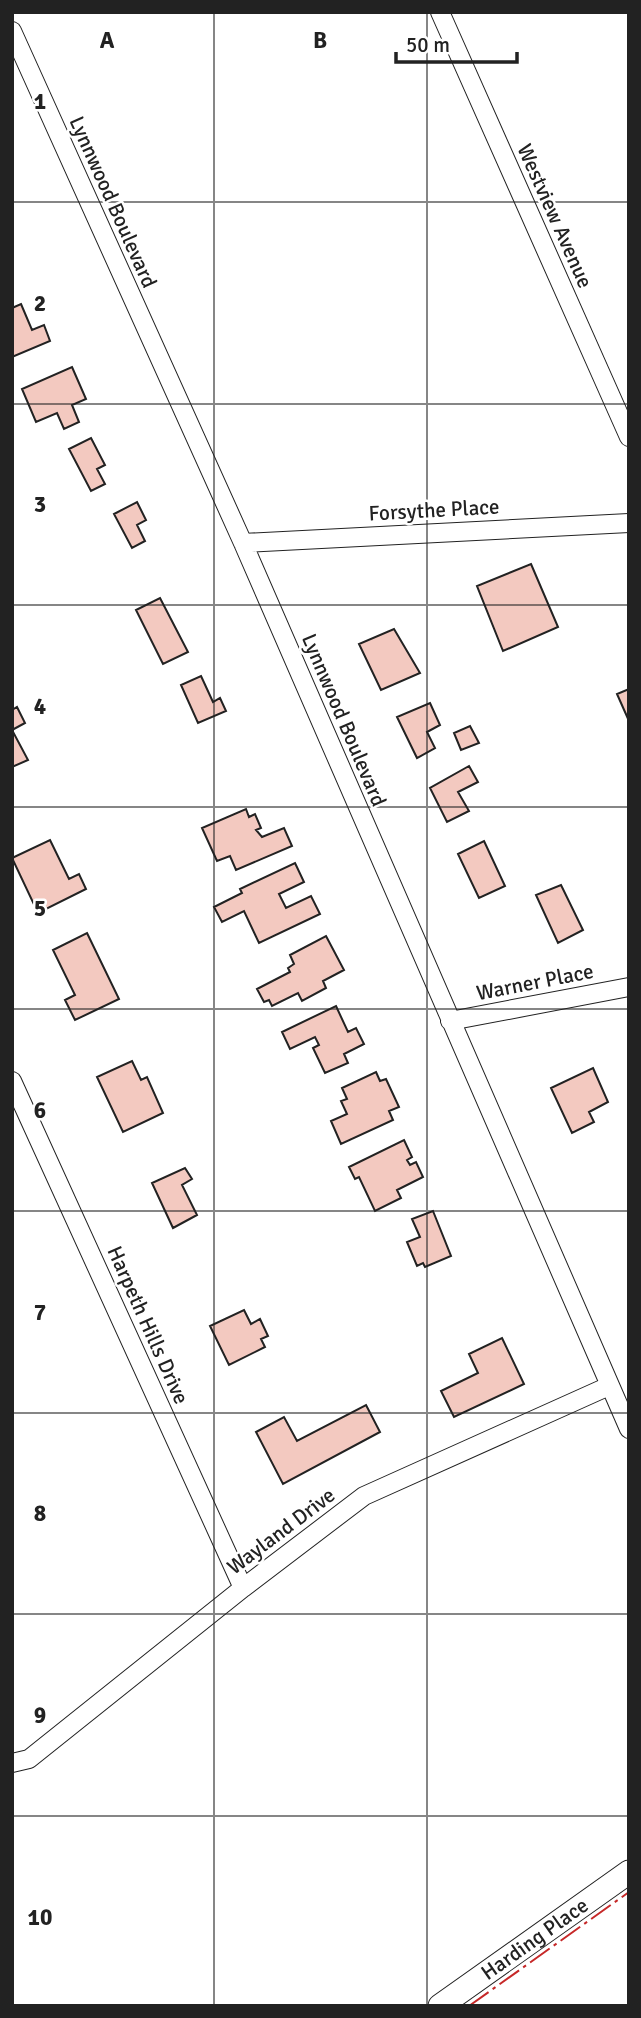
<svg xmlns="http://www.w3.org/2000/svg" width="641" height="2018" font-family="Signika,sans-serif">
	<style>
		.building { fill: #f3c9c0; stroke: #222; stroke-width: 2 }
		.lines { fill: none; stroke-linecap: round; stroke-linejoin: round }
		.minor-casing { stroke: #222; stroke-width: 20 }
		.major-casing { stroke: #222; stroke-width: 25 }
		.minor { stroke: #fff; stroke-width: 18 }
		.major { stroke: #fff; stroke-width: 23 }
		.power { stroke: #c62828; stroke-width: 2; stroke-dasharray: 24 5 3.5 5; stroke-linecap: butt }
		.grid { fill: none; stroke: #222; stroke-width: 2; stroke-opacity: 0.55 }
		.labels { text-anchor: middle; stroke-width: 5; stroke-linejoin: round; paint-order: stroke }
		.street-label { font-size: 21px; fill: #222; stroke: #fff }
		.grid-label { font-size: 23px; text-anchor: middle; font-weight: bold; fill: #222; stroke: #fff; stroke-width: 5; stroke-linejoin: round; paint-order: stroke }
	</style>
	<rect width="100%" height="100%" fill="#fff"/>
	<!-- building -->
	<path class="building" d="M21,304L32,330L44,325L50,341L12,357V308Z
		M72,367L86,399L72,405L79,422L64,429L57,413L36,422L22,389Z
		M91,438L105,465L97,469L105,484L91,491L69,449Z
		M137,502L146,520L137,525L145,541L132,548L114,514Z
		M531,564L558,627L503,651L477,586Z
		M160,598L188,652L163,664L136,610Z
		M394,629L420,673L381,690L359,644Z
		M201,676L213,702L220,698L226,711L198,723L181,685Z
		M629,689V721L617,694Z
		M430,703L440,725L427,732L435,748L417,758L397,717Z
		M17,707L25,723L12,730L28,760L12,767V710Z
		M470,726L479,743L461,750L454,733Z
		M469,766L478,782L458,792L469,811L447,822L430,788Z
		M246,809L249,817L255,814L261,828L256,830L262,837L284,828L292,846L236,870L230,856L217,861L202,828Z
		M50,840L69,879L79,874L86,889L38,913L12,858Z
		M484,841L505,886L479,898L458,854Z
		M295,863L304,882L279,894L286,908L311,896L320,914L259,943L244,911L222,922L214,907L242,893L240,889Z
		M561,885L583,930L558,943L536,895Z
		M87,933L119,999L75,1020L65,1000L75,995L53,950Z
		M326,936L344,970L323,981L326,988L302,1001L298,993L272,1006L269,1000L264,1002L257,989L290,972L288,968L294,964L290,955Z
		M336,1006L348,1032L356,1028L364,1044L344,1054L348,1063L325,1073L313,1048L319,1045L315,1037L290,1049L282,1032Z
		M132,1061L141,1080L147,1077L163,1113L123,1132L97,1077Z
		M593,1068L608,1102L589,1112L594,1122L572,1133L551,1088Z
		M376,1072L380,1081L386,1079L399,1107L389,1111L393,1120L341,1144L331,1121L347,1114L341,1101L347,1099L342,1088Z
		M404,1140L412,1157L407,1160L410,1165L416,1162L423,1177L397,1190L401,1198L375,1211L359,1177L355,1179L349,1167Z
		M185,1168L192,1179L182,1185L197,1215L173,1228L152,1183Z
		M433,1211L451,1256L425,1267L423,1263L417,1266L407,1242L420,1237L412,1219Z
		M244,1310L251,1324L260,1319L268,1336L261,1339L265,1347L229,1365L210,1326Z
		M502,1338L524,1384L454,1417L441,1391L478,1373L469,1354Z
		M366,1405L380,1432L283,1484L256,1432L284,1417L297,1441Z"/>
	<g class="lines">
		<!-- minor casing -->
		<g class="minor-casing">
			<path id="minor" d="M440,12L629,437
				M12,31L243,543L629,1429
				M243,543L629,523
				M450,1021L629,987
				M12,1081L243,1588
				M12,1763L29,1759L243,1588L364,1496L609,1386"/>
		</g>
		<!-- major casing -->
		<g class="major-casing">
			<g id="major">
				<path id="s1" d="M440,2006L629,1872"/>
			</g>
		</g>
		<!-- minor -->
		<use href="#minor" class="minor"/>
		<!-- major -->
		<use href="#major" class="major"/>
		<!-- power -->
		<path class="power" d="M469,2006L629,1892"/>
	</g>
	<!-- grid -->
	<path class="grid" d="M214,12V2006M427,12V2006M12,202H629M12,404H629M12,605H629M12,807H629M12,1009H629M12,1211H629M12,1413H629M12,1614H629M12,1816H629"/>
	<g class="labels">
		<!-- street labels -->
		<g class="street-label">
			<text transform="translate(113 202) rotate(66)" y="7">Lynnwood Boulevard</text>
			<text transform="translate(555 216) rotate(66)" y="7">Westview Avenue</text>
			<text transform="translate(434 510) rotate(-3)" y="7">Forsythe Place</text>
			<text transform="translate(344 720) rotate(67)" y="7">Lynnwood Boulevard</text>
			<text transform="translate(535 982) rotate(-11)" y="7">Warner Place</text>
			<text transform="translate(148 1325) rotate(66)" y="7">Harpeth Hills Drive</text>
			<text transform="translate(281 1531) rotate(-37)" y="7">Wayland Drive</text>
			<text dy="7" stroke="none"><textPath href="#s1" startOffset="116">Harding Place</textPath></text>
		</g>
	</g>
	<g class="grid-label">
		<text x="107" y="48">A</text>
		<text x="320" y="48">B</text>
		<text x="40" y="109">1</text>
		<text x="40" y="311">2</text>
		<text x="40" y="512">3</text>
		<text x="40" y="714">4</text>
		<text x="40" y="916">5</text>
		<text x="40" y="1118">6</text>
		<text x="40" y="1320">7</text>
		<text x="40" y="1521">8</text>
		<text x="40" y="1723">9</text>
		<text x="40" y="1925">10</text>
	</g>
	<!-- border -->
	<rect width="641" height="2018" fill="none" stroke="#222222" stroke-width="28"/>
	<!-- scale -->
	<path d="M396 52v10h121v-10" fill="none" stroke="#222222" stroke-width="3.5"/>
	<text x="406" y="52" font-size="21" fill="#222222" stroke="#ffffff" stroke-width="5" paint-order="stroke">50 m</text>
</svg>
